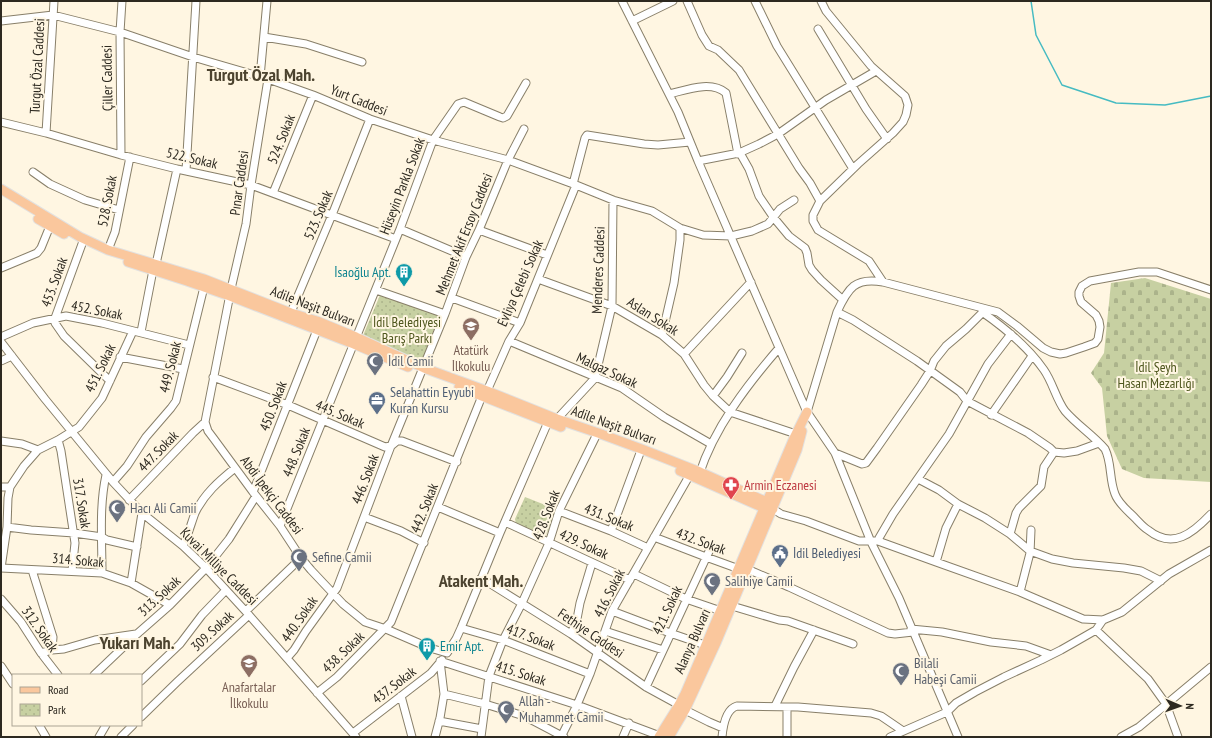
<svg xmlns="http://www.w3.org/2000/svg" width="1212" height="738" font-family="'PT Sans Narrow',sans-serif">
	<style>
		.cemetery { fill: url(#cemetery-stones) }
		.park { fill: url(#park-dots) }
		.lines { fill: none; stroke-linecap: round; stroke-linejoin: round }
		.stream { stroke: #46bbc2; stroke-width: 1.5 }
		.minor-casing { stroke: #887f69; stroke-width: 9 }
		.major-casing { stroke: #e2e1e0; stroke-width: 11 }
		.minor { stroke: #fff; stroke-width: 7 }
		.major { stroke: #fac79d; stroke-width: 9 }
		.labels { text-anchor: middle; stroke-width: 4; stroke-linejoin: round; paint-order: stroke }
		.street-label { font-size: 14px; fill: #2d2920; stroke: #fff6e2 }
		.culture-label { font-size: 14px; fill: #0d838f; stroke: #fff6e2; text-anchor: end }
		.park-label { font-size: 14px; fill: #4e561d; stroke: #fff6e2 }
		.education-label { font-size: 14px; fill: #785e54; stroke: #fff6e2 }
		.worship-label { font-size: 14px; fill: #5b616d; stroke: #fff6e2; text-anchor: start }
		.service-label { font-size: 14px; fill: #4e5e75; stroke: #fff6e2; text-anchor: start }
		.health-label { font-size: 14px; fill: #be3a42; stroke: #fff6e2; text-anchor: start }
		.district-label { font-size: 18px; font-weight: bold; fill: #4c432f; stroke: #fff6e2 }
	</style>
	<defs>
		<pattern id="cemetery-stones" width="16" height="16" patternUnits="userSpaceOnUse"><rect width="16" height="16" fill="#c7d0a2"/><path d="M2 7V4a2 2 0 0 1 4 0v3zM10 15v-3a2 2 0 0 1 4 0v3z" fill="#abb38b"/></pattern>
		<pattern id="park-dots" width="8" height="8" patternUnits="userSpaceOnUse"><rect width="8" height="8" fill="#c7d0a2"/><path d="M2 2h.1M6 6h.1" fill="none" stroke="#abb38b" stroke-width="1.8" stroke-linecap="round"/></pattern>
	</defs>
	<rect width="100%" height="100%" fill="#fff6e2"/>
	<!-- cemetery -->
	<path class="cemetery" d="M1145,278L1211,299V482L1144,478L1122,469L1107,436L1102,388L1091,373L1104,353L1111,283Z"/>
	<!-- park -->
	<path class="park" d="M380,295L439,316L422,361L362,338Z
		M525,497L558,510L545,537L516,524L515,519Z"/>
	<g class="lines">
		<!-- stream -->
		<path class="stream" d="M1031,1L1036,35L1062,85L1116,103L1165,105L1211,96"/>
		<!-- minor casing -->
		<g class="minor-casing">
			<path id="minor" d="M622,1L678,112L698,161L807,412L835,453L871,542L899,598L958,737
				M687,1L702,35L709,46L718,50L739,70L799,168L810,183L820,201
				M755,1L777,46L853,169
				M821,1L826,11L871,66L905,96L908,105L906,115L903,122L893,133L858,164L820,201L813,215V221L818,230L869,261L883,282
				M1,21L53,15L120,32L193,57L268,79L313,95L370,119L433,140L508,160L576,185L613,200L652,211L680,228L703,235L731,236L752,231L768,224L780,209L794,200
				M632,21L673,1
				M818,29L866,109L887,139
				M264,37L306,44L362,62
				M260,77L267,1
				M268,79L251,185L246,224L231,289L205,422L208,431L214,439L253,492L280,526L301,558L311,570L343,604L365,622L386,629L430,648L447,653L456,639L461,628L500,533L548,422
				M669,94C686,90 711,80 726,93L738,154
				M1,122L46,133L121,155L177,169L251,185L396,239
				M46,133L54,1
				M740,153L749,169L759,196L774,218L789,236L805,248L807,253L809,265L812,270L821,280L843,300
				M121,155L120,32L122,1
				M698,161L739,153L759,144L778,134L826,100L876,71
				M186,171L196,1
				M33,172L50,184L85,200L119,210
				M573,184L585,138L587,135L644,144L658,145L690,142
				M273,193L313,95
				M400,229L466,257
				M479,230L547,255
				M82,244L55,318V323L64,336L110,381
				M108,250L115,232L130,157
				M156,264L177,169
				M1,268L37,253L41,248L50,226
				M538,279L612,306L662,335L684,354L704,385L713,396L730,412L796,434
				M376,290L445,314
				M452,298L520,323
				M837,312L853,320L917,361L960,392L967,401L1028,433L1050,448L1054,452L1064,453L1077,451L1099,443
				M982,312C1005,328 1028,347 1044,370C1053,383 1056,399 1065,411C1077,425 1093,435 1105,449C1112,463 1109,479 1115,494C1118,503 1128,511 1134,517C1139,522 1143,527 1148,530C1173,550 1193,533 1211,514
				M289,317L332,215L370,119
				M141,332L153,270
				M662,335L674,283L680,240V228
				M1,337L33,323L66,316L102,323L189,345
				M509,341L622,388L664,417L711,444
				M1,342L45,399L113,482L142,513L183,546L206,568L249,615L356,737
				M684,354L751,282
				M120,357L183,369
				M1,361L12,356
				M213,377L288,405L385,447L391,446L397,441H402L457,462
				M487,391L509,341L520,323L576,185
				M713,396L727,377L742,353
				M807,412L837,312C848,288 855,277 883,282L998,312L1017,326L1043,348L1051,352L1060,354L1066,353L1084,347L1095,343L1098,339L1100,327L1099,321L1096,315L1081,302L1079,296V292L1082,286L1090,281L1139,272H1157L1211,290
				M991,415L1032,356
				M557,419L595,378L612,306L613,200
				M58,440L61,451L75,543L72,571
				M1,441L22,444L38,450
				M835,453L862,464L866,463L877,448L921,385L930,371L934,361L946,346L966,329L981,314L985,309
				M699,475C714,428 747,385 779,348
				M918,479L939,490L958,504L985,518L1010,534L1030,551L1052,559L1073,563L1124,568L1141,571L1161,581
				M113,482L127,466L146,437L171,408L176,401L204,287
				M1,487H10
				M253,492L317,330
				M129,500L193,433L205,422
				M438,507L500,533
				M769,509H773L781,514L806,521L859,541H878L936,562L1020,592L1083,619L1103,620L1122,612L1169,574L1211,550
				M559,511L611,531L648,548
				M364,517L401,531L424,543
				M505,522L630,580
				M280,526L400,229L433,140L458,104L464,102L500,117L503,118L507,116L526,83
				M7,527L31,530L74,533L102,537L107,540L137,547
				M611,531L640,453
				M1010,534L1016,513L1019,508L1041,486L1044,467L1054,452
				M654,537L706,557L739,569
				M878,541L879,538L893,514L949,434L988,364L1011,334
				M183,546C188,535 191,524 195,513C204,494 219,481 235,468
				M936,562L946,528L958,504
				M1,568L7,527L8,498L10,487L24,466L38,450L58,440L79,427L102,398L133,331
				M1,568L102,573L131,583L170,605
				M747,569L789,587L888,633L895,634L913,632
				M32,570L53,637L52,650
				M102,573C102,540 99,507 106,475
				M634,574L686,599L721,611
				M481,578L571,634L646,687L679,705L685,710L709,722L723,728
				M131,583L142,513
				M1020,592L1030,553L1031,530
				M1,599L21,622L41,653L58,675
				M732,606L779,620L788,621L853,644
				M246,611L301,558
				M612,611L670,633L705,645
				M461,628L503,640L590,674
				M911,629L942,632L991,642L1026,646L1051,655
				M1096,630L1148,679L1166,704L1178,737
				M605,631L663,650
				M571,634L577,619L580,603L592,563
				M41,653L52,650L64,649L95,640L136,634
				M287,658L294,650L306,631L337,588L391,446L445,314L466,257L479,230L508,160L524,129
				M1,666L13,684
				M94,675L137,634L170,605L206,568L229,539L256,496
				M141,681L180,644L202,615L226,590
				M646,687L712,545
				M317,693L337,677L391,622L482,396
				M444,694L485,704L524,716L564,737
				M401,696L412,737
				M775,706L794,667L814,630
				M141,717L177,682L249,615
				M439,721L482,729
				M39,725L46,737
				M353,733L431,673L442,660
				M99,737L106,725
				M121,737L133,725
				M435,737L440,718L444,694L440,661L577,705L660,736
				M481,737L489,676L503,640L522,603L549,543L559,511L595,438
				M561,737L577,705L590,674L612,611L692,471
				M623,737L629,723
				M722,737C723,726 726,709 737,706L798,707L871,713L881,716L903,731
				M787,737V707
				M890,737L947,712L956,703L975,692L1004,677L1041,660L1061,650L1096,630L1103,620
				M1121,737L1139,727L1211,667"/>
		</g>
		<!-- major casing -->
		<g class="major-casing">
			<path id="major" d="M1,189L80,237L108,250L204,279L291,313L317,321L356,337L424,368L487,391L557,419L601,434L644,450L700,472L767,502L773,509
				M38,219L64,234
				M128,262L187,281L230,296L354,344L408,367
				M459,387L548,422L561,427
				M680,471L764,508
				M659,737L679,705L685,694L794,438L807,412
				M669,737L685,710L716,643L797,450L802,431"/>
		</g>
		<!-- minor -->
		<use href="#minor" class="minor"/>
		<!-- major -->
		<use href="#major" class="major"/>
	</g>
	<!-- icons -->
	<defs>
		<g id="building-pin" transform="scale(0.9)"><path d="M0 17L-7.5 6A9.5 9.5 0 1 1 7.5 6Z" fill="#0f9aa8" stroke="#fff6e2"/><path d="M-4-6H4V6H1V3H-1V6H-4ZM-2.5-4.3h1.7v1.8h-1.7ZM.8-4.3h1.7v1.8H.8ZM-2.5-1h1.7V.8h-1.7ZM.8-1h1.7V.8H.8Z" fill="#fff"/></g>
		<g id="school-pin" transform="scale(0.9)"><path d="M0 17L-7.5 6A9.5 9.5 0 1 1 7.5 6Z" fill="#8d6e63" stroke="#fff6e2"/><path d="M0-5L7-2L0 1L-7-2ZM-4 1L0 2.5L4 1V4Q0 6-4 4Z" fill="#fff"/></g>
		<g id="mosque-pin" transform="scale(0.9)"><path d="M0 17L-7.5 6A9.5 9.5 0 1 1 7.5 6Z" fill="#6b7280" stroke="#fff6e2"/><path d="M3.5-4.9A6 6 0 1 0 3.5 4.9A5 5 0 1 1 3.5-4.9Z" fill="#fff"/></g>
		<g id="office-pin" transform="scale(0.9)"><path d="M0 17L-7.5 6A9.5 9.5 0 1 1 7.5 6Z" fill="#5c6f8a" stroke="#fff6e2"/><path d="M-6-3h4V-5.5h4V-3h4V5H-6ZM-1-4.5V-3h2v-1.5ZM-6 0V1H6V0Z" fill="#fff"/></g>
		<g id="pharmacy-pin" transform="scale(0.9)"><path d="M0 17L-7.5 6A9.5 9.5 0 1 1 7.5 6Z" fill="#e0444e" stroke="#fff6e2"/><path d="M-2-6h4v4h4v4h-4v4h-4v-4h-4v-4h4Z" fill="#fff"/></g>
		<g id="civic-pin" transform="scale(0.9)"><path d="M0 17L-7.5 6A9.5 9.5 0 1 1 7.5 6Z" fill="#5c6f8a" stroke="#fff6e2"/><path d="M-.6-6.5H3V-4.5H.6V-3L4-1V1h2V6H-6V1h2V-1L-.6-3ZM-1.2 2.5V6h2.4V2.5Z" fill="#fff"/></g>
	</defs>
	<g fill-rule="evenodd">
		<use href="#building-pin" x="404" y="272"/>
		<use href="#school-pin" x="471" y="326"/>
		<use href="#mosque-pin" x="375" y="361"/>
		<use href="#office-pin" x="377" y="400"/>
		<use href="#pharmacy-pin" x="731" y="485"/>
		<use href="#mosque-pin" x="117" y="508"/>
		<use href="#civic-pin" x="780" y="553"/>
		<use href="#mosque-pin" x="299" y="557"/>
		<use href="#mosque-pin" x="712" y="581"/>
		<use href="#building-pin" x="427" y="646"/>
		<use href="#school-pin" x="249" y="663"/>
		<use href="#mosque-pin" x="901" y="671"/>
		<use href="#mosque-pin" x="506" y="709"/>
	</g>
	<g class="labels">
		<!-- street labels -->
		<g class="street-label">
			<text transform="translate(37 66) rotate(-87)" y="5">Turgut Özal Caddesi</text>
			<text transform="translate(107 78) rotate(-91)" y="5">Çiller Caddesi</text>
			<text transform="translate(359 100) rotate(22)" y="5">Yurt Caddesi</text>
			<text transform="translate(281 139) rotate(-68)" y="5">524. Sokak</text>
			<text transform="translate(192 158) rotate(13)" y="5">522. Sokak</text>
			<text transform="translate(239 183) rotate(-82)" y="5">Pınar Caddesi</text>
			<text transform="translate(402 186) rotate(-69)" y="5">Hüseyin Parkla Sokak</text>
			<text transform="translate(107 201) rotate(-79)" y="5">528. Sokak</text>
			<text transform="translate(318 215) rotate(-67)" y="5">523. Sokak</text>
			<text transform="translate(464 234) rotate(-68)" y="5">Mehmet Akif Ersoy Caddesi</text>
			<text transform="translate(598 270) rotate(-88)" y="5">Menderes Caddesi</text>
			<text transform="translate(54 282) rotate(-70)" y="5">453. Sokak</text>
			<text transform="translate(520 283) rotate(-66)" y="5">Evliya Çelebi Sokak</text>
			<text transform="translate(313 306) rotate(21)" y="5">Adile Naşit Bulvarı</text>
			<text transform="translate(97 310) rotate(11)" y="5">452. Sokak</text>
			<text transform="translate(653 316) rotate(33)" y="5">Aslan Sokak</text>
			<text transform="translate(170 367) rotate(-76)" y="5">449. Sokak</text>
			<text transform="translate(100 368) rotate(-64)" y="5">451. Sokak</text>
			<text transform="translate(607 370) rotate(25)" y="5">Malgaz Sokak</text>
			<text transform="translate(273 406) rotate(-69)" y="5">450. Sokak</text>
			<text transform="translate(340 414) rotate(23)" y="5">445. Sokak</text>
			<text transform="translate(614 425) rotate(20)" y="5">Adile Naşit Bulvarı</text>
			<text transform="translate(158 451) rotate(-46)" y="5">447. Sokak</text>
			<text transform="translate(296 452) rotate(-68)" y="5">448. Sokak</text>
			<text transform="translate(365 479) rotate(-69)" y="5">446. Sokak</text>
			<text transform="translate(272 495) rotate(53)" y="5">Abdi İpekçi Caddesi</text>
			<text transform="translate(82 503) rotate(81)" y="5">317. Sokak</text>
			<text transform="translate(424 508) rotate(-68)" y="5">442. Sokak</text>
			<text transform="translate(546 515) rotate(-69)" y="5">428. Sokak</text>
			<text transform="translate(609 517) rotate(22)" y="5">431. Sokak</text>
			<text transform="translate(701 541) rotate(20)" y="5">432. Sokak</text>
			<text transform="translate(584 544) rotate(25)" y="5">429. Sokak</text>
			<text transform="translate(78 560) rotate(5)" y="5">314. Sokak</text>
			<text transform="translate(219 566) rotate(45)" y="5">Kuvai Milliye Caddesi</text>
			<text transform="translate(609 593) rotate(-63)" y="5">416. Sokak</text>
			<text transform="translate(159 596) rotate(-43)" y="5">313. Sokak</text>
			<text transform="translate(667 610) rotate(-65)" y="5">421. Sokak</text>
			<text transform="translate(299 619) rotate(-55)" y="5">440. Sokak</text>
			<text transform="translate(40 629) rotate(55)" y="5">312. Sokak</text>
			<text transform="translate(212 631) rotate(-43)" y="5">309. Sokak</text>
			<text transform="translate(591 633) rotate(34)" y="5">Fethiye Caddesi</text>
			<text transform="translate(531 637) rotate(21)" y="5">417. Sokak</text>
			<text transform="translate(692 641) rotate(-66)" y="5">Alanya Bulvarı</text>
			<text transform="translate(343 652) rotate(-44)" y="5">438. Sokak</text>
			<text transform="translate(521 673) rotate(18)" y="5">415. Sokak</text>
			<text transform="translate(394 685) rotate(-38)" y="5">437. Sokak</text>
		</g>
		<!-- culture labels -->
		<g class="culture-label">
			<text x="391" y="277">İsaoğlu Apt.</text>
			<text x="440" y="651" text-anchor="start">Emir Apt.</text>
		</g>
		<!-- park labels -->
		<g class="park-label">
			<text x="407" y="327">İdil Belediyesi<tspan x="407" dy="16">Barış Parkı</tspan></text>
			<text x="1156" y="372">İdil Şeyh<tspan x="1156" dy="16">Hasan Mezarlığı</tspan></text>
		</g>
		<!-- education labels -->
		<g class="education-label">
			<text x="471" y="355">Atatürk<tspan x="471" dy="16">İlkokulu</tspan></text>
			<text x="249" y="692">Anafartalar<tspan x="249" dy="16">İlkokulu</tspan></text>
		</g>
		<!-- worship labels -->
		<g class="worship-label">
			<text x="388" y="366">İdil Camii</text>
			<text x="130" y="513">Hacı Ali Camii</text>
			<text x="312" y="562">Sefine Camii</text>
			<text x="725" y="586">Salihiye Camii</text>
			<text x="914" y="668">Bilali<tspan x="914" dy="16">Habeşi Camii</tspan></text>
			<text x="519" y="706">Allah -<tspan x="519" dy="16">Muhammet Camii</tspan></text>
		</g>
		<!-- service labels -->
		<g class="service-label">
			<text x="390" y="397">Selahattin Eyyubi<tspan x="390" dy="16">Kuran Kursu</tspan></text>
			<text x="793" y="558">İdil Belediyesi</text>
		</g>
		<!-- health labels -->
		<g class="health-label">
			<text x="744" y="490">Armin Eczanesi</text>
		</g>
		<!-- district labels -->
		<g class="district-label">
			<text x="261" y="81">Turgut Özal Mah.</text>
			<text x="481" y="587">Atakent Mah.</text>
			<text x="137" y="649">Yukarı Mah.</text>
		</g>
	</g>
	<!-- border -->
	<rect width="1212" height="738" fill="none" stroke="#2d2920" stroke-width="4"/>
	<!-- legend -->
	<rect x="12" y="674" width="130" height="52" fill="#fff6e2" stroke="#aba494"/>
	<rect x="20" y="687" width="20" height="6" fill="#fac79d" stroke="#aba494"/>
	<text x="48" y="694" font-size="12" fill="#2d2920">Road</text>
	<rect x="20" y="704" width="20" height="12" fill="url(#park-dots)" stroke="#aba494"/>
	<text x="48" y="714" font-size="12" fill="#2d2920">Park</text>
	<!-- north arrow -->
	<g transform="translate(1180 706) rotate(92)" stroke="#fff6e2" stroke-width="3" paint-order="stroke">
	<path d="M0-3L7 15L0 10L-7 15Z" fill="#2d2920"/>
	<text y="-6" font-size="11" font-weight="bold" text-anchor="middle" fill="#2d2920">N</text>
	</g>
</svg>
